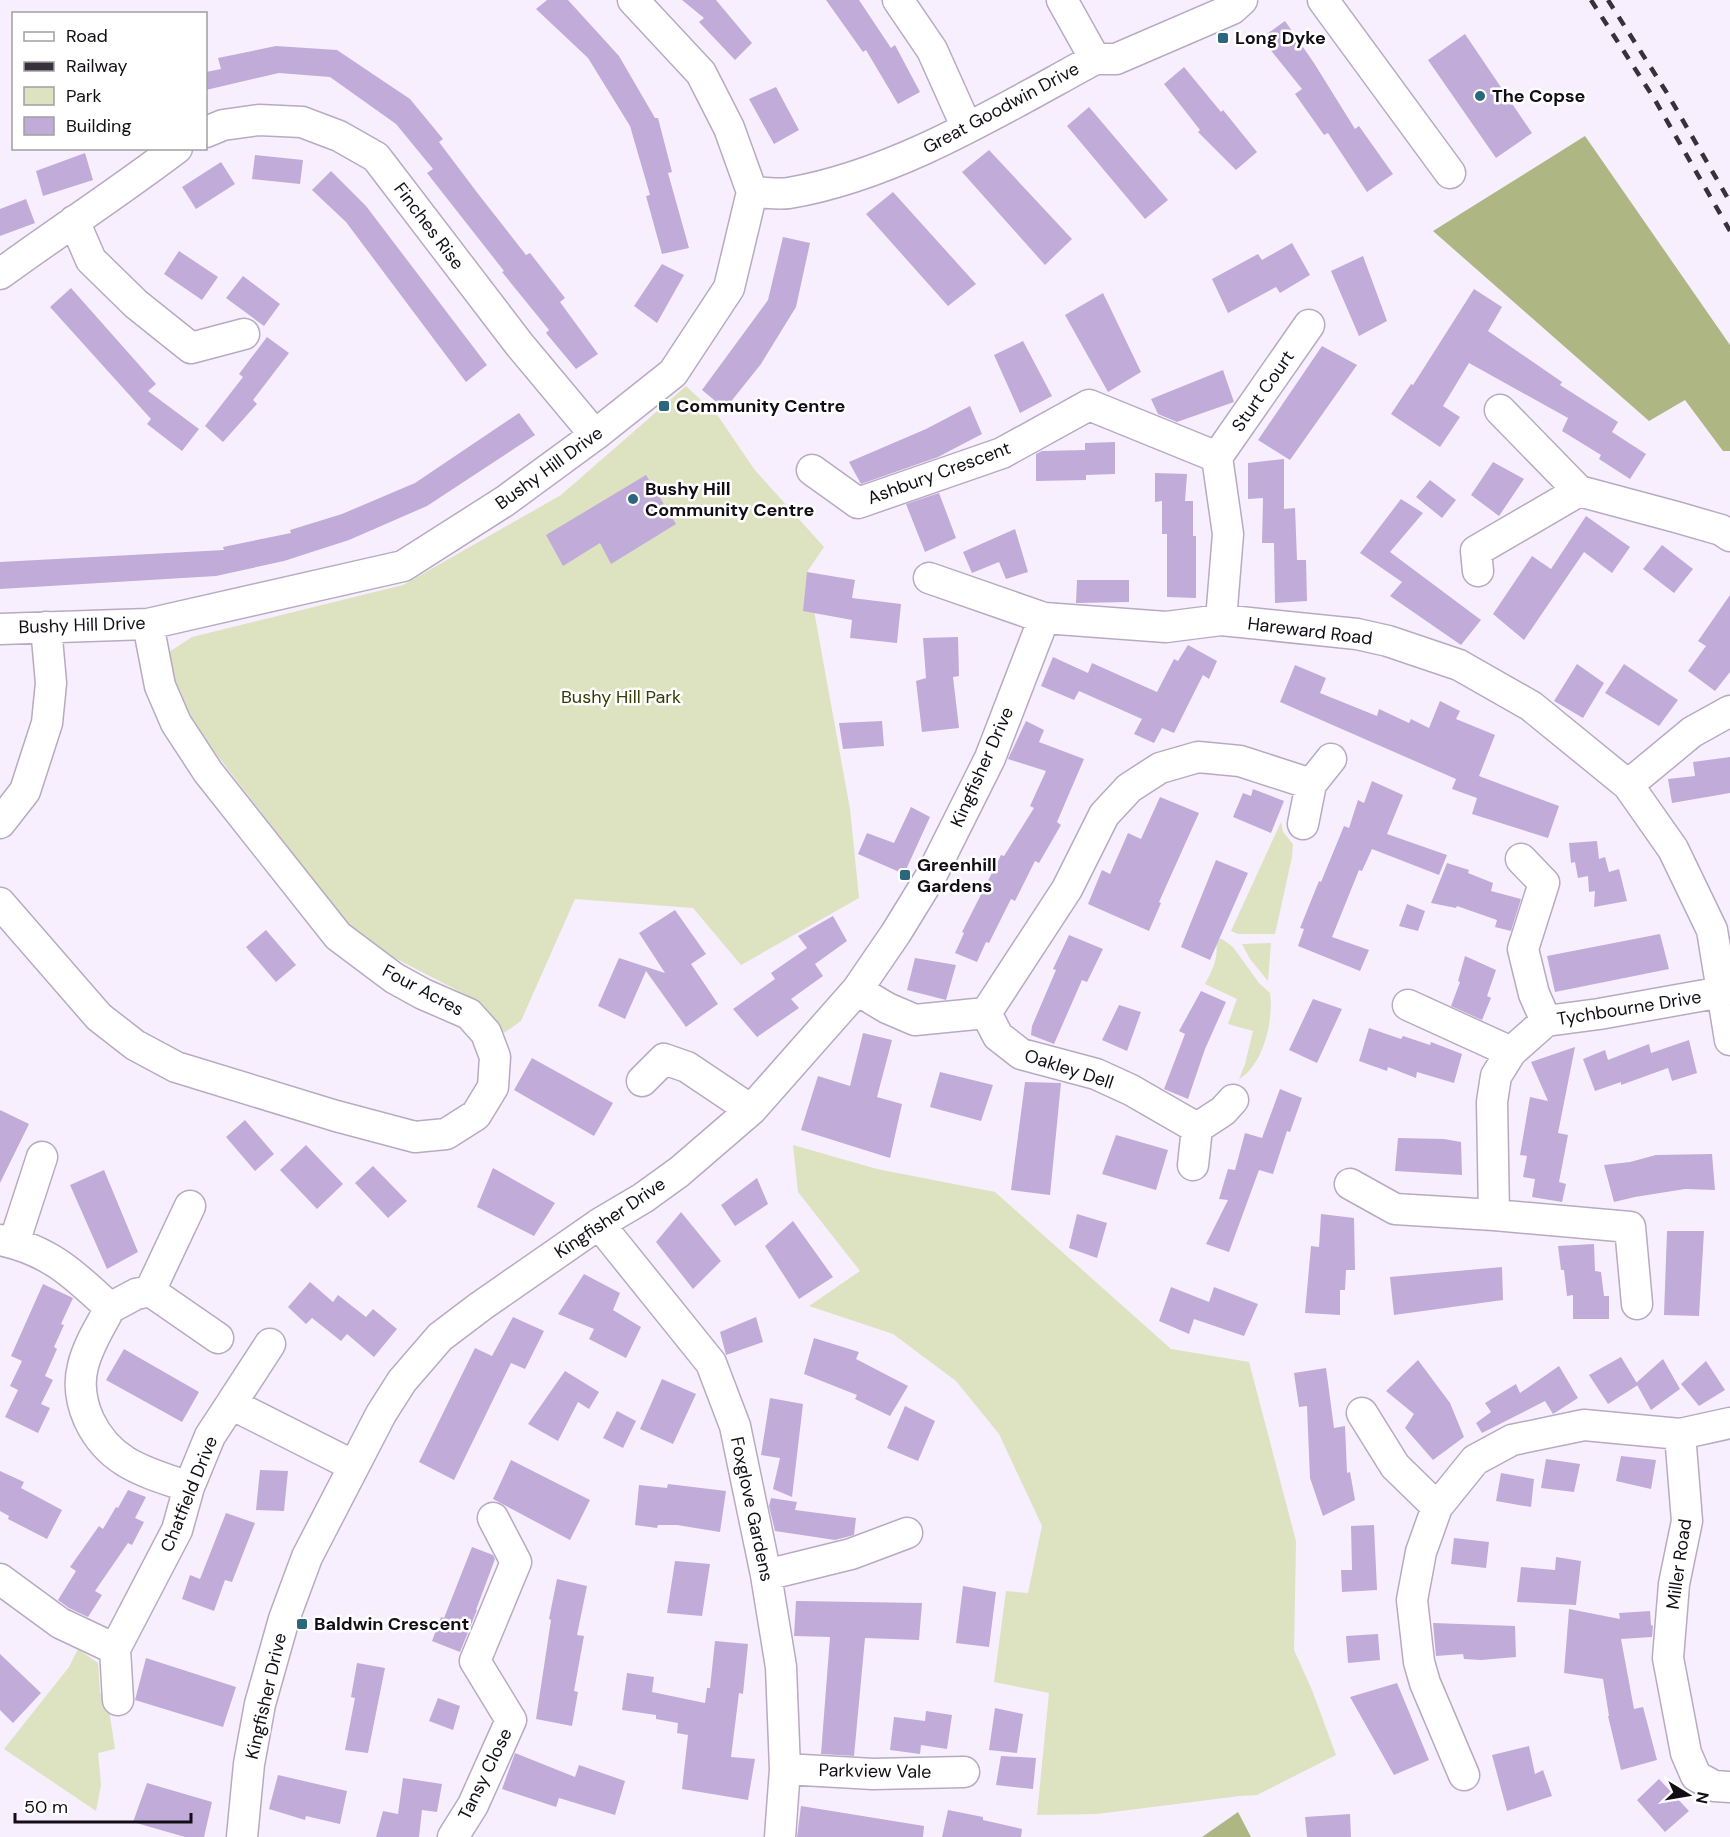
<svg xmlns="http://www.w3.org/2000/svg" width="1730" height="1837" font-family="'DM Sans',sans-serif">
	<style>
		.green { fill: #dde2c1 }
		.forest { fill: #aeb684 }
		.building { fill: #c1abd9 }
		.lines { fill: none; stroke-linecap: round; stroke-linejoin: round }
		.minor-casing { stroke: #b8aac2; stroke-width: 33 }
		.minor { stroke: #fff; stroke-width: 30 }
		.rail { stroke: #36313a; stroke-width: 4.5; stroke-dasharray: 10 10; stroke-linecap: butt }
		.poi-dot { fill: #2a677d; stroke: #fff; stroke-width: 2 }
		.labels { text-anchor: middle; stroke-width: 5; stroke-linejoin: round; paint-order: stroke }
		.poi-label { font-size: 18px; font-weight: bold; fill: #130e16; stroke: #fff; text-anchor: start }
		.street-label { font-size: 18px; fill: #130e16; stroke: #fff }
		.park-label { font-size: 18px; fill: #353a00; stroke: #fff }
	</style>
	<rect width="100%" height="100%" fill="#f7effe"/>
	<!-- green -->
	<path class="green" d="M686,386L718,416L754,469L824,547L807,572L850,809L859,898L741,965L693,908L575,899L521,1021L504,1033L476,1000L391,956L349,926L179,706L169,680V652L192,637L403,585L561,495Z
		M1281,822L1283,832L1293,844L1292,857L1275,934H1238L1231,931Z
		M1215,938L1222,939L1233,947L1259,983L1270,993C1274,1020 1263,1066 1239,1079L1245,1064L1253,1031L1228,1024L1237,999L1205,984C1213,969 1220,956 1215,938Z
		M1271,943L1268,981L1250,959L1242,944Z
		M793,1145L877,1169L995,1192L1171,1349L1249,1362L1296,1541L1294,1650L1312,1690L1336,1755L1257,1795L1240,1796L1097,1814L1037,1815L1049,1693L994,1682L1006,1591L1028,1593L1042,1526L999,1434L956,1381L893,1334L809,1306L860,1271L798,1192Z
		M78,1649L98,1663L100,1693L107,1696L115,1749L98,1753L101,1785L96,1811L4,1749L69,1667Z"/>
	<!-- forest -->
	<path class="forest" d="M1585,136L1730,345V451H1723L1685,400L1649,421L1433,231Z
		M1238,1812L1251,1837H1202Z"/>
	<!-- building -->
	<path class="building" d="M547,0H568L619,56L655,118H658L672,172L668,173L689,248L662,254L646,196L650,195L630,126L588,58L536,9Z
		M682,0H716L752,43L735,60L699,22L704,18Z
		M826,0H859L891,48L895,45L920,92L898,104L866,50L863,52Z
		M1285,21L1314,63L1355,129L1359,126L1393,174L1367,192L1328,133L1324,135L1295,94L1302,89L1261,38Z
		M1465,34L1532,133L1496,158L1428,60Z
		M276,46L337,50L410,99L443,139L439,142L479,195L526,255L530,253L565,298L560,302L598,354L576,369L546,333L549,330L502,272L504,271L427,173L433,169L396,124L330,77L279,73L206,90V72L221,69L218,58Z
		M1184,67L1221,112L1223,110L1257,152L1236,170L1198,132L1200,130L1164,84Z
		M776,87L799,130L774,144L749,99Z
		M1089,107L1168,200L1145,219L1067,126Z
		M989,150L1072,239L1045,265L962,172Z
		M85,153L93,180L43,196L36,171Z
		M255,155L303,160L300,184L252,179Z
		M221,162L235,184L196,209L182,187Z
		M331,171L366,206L487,365L466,382L346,222L312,190Z
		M893,192L976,284L948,306L866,214Z
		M26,199L35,223L0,236V209Z
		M783,237L810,243L796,307L761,364L725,409L702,390L768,300Z
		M1292,243L1310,275L1280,293L1276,287L1228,313L1212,279L1258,254L1262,260Z
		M179,251L218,277L202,300L164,274Z
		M1363,256L1387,321L1359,336L1331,271Z
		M662,264L684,275L657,323L634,306Z
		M243,276L280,304L264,326L226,298Z
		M71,288L156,384L148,391L199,429L182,451L147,424L151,419L50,307Z
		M1474,289L1502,307L1488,331L1562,382L1560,385L1618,422L1612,432L1646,454L1630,479L1599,459L1601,455L1562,431L1568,418L1469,363L1443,406L1460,417L1440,447L1391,414L1411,384L1413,385Z
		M1103,293L1141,372L1108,392L1065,315Z
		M267,337L289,353L253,400L257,404L223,442L205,426L243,377L239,374Z
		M1023,341L1052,396L1020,413L994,355Z
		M1322,346L1357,365L1290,460L1258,440Z
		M1223,370L1234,402L1177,422L1158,414L1151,399Z
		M970,406L982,434L938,457L861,484L849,462L926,429Z
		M519,413L535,435L427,506L349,540L284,561L216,576L0,589V562L224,550L223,547L291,533L290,530L342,514L415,483Z
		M1115,442V474L1086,475V480L1036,481V454L1042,451L1085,450V443Z
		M1284,459V509L1295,508L1297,560H1306L1307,601L1275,603L1274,543H1262L1263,498L1248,499V463Z
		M1493,462L1524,479L1499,516L1471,495Z
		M1155,473L1187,474L1185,501H1193V536H1196V598L1167,597V534H1162V501L1155,502Z
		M646,475L676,524L611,564L600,543L563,566L546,535Z
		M1430,480L1456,500L1442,518L1416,497Z
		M939,493L956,538L925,552L906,504Z
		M1401,499L1423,513L1390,552L1481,620L1461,645L1390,596L1402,582L1360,553Z
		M1586,516L1630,547L1612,573L1584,552L1524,640L1493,614L1532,556L1551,569Z
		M1015,529L1028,572L1006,579L999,562L972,573L963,552Z
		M1662,545L1693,569L1674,593L1643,569Z
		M807,572L855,580L852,598L901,604L897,643L850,638L852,620L803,611Z
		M1077,580H1129V602L1076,603Z
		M1730,595V672L1715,691L1688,671L1706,646L1698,641Z
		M958,637L959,676L953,677L959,728L922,732L916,681L926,678L923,638Z
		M1188,645L1217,661L1209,679L1203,675L1174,733L1162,728L1154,743L1134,734L1142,719L1079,691L1074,700L1041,686L1053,657L1088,673L1092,663L1157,692L1174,659L1178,661Z
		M1577,664L1604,683L1583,718L1554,701Z
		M1624,664L1678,700L1659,726L1605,693Z
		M1295,665L1326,678L1320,693L1377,716L1379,709L1409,723L1411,719L1429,728L1440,701L1460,711L1456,719L1495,735L1479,776L1559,806L1548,838L1472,814L1477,798L1452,789L1456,779L1280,702Z
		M882,721L884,746L843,749L839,723Z
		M1026,721L1044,730L1039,742L1084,759L1057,822L1061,825L1039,863L1035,861L1015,901L1011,899L989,943L986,942L977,962L955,953L964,933L962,932L1001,855L1004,856L1034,808L1030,806L1046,771L1008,759Z
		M1730,757V793L1672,803L1668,779L1695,776L1693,762Z
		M1372,781L1403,795L1387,834L1447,855L1439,875L1372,849L1362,871L1359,870L1332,937L1369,950L1360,971L1298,946L1304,929L1300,928L1319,881L1321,882L1344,826L1349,828L1358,800L1364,803Z
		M1253,789L1284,801L1271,833L1233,817L1243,793L1251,796Z
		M1160,797L1199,813L1159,902L1161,903L1149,931L1088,904L1102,870L1110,874L1128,833L1141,839Z
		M911,807L930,817L904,874L858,854L867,833L894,843Z
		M1597,841L1599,859L1605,857L1609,872L1619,869L1627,901L1594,907L1595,891L1589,892L1588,876L1578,878L1575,862L1571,863L1569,843Z
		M1216,860L1248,873L1210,960L1181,947Z
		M1447,863L1469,870L1468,873L1493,883L1491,891L1521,899L1511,931L1495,927L1497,920L1457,906L1456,908L1431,903Z
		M1407,904L1425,911L1418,931L1399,926Z
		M675,910L706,954L691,964L718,1004L686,1027L646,971L625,1019L598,1006L619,958L665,973L639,933Z
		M833,916L847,941L815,964L823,976L791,999L799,1008L757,1037L733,1009L775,979L771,973L807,948L798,936Z
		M266,930L296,965L276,982L246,947Z
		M1660,934L1669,969L1555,992L1547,956Z
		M1069,935L1103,949L1087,982L1082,980L1054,1044L1031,1035L1032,1026L1056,970L1053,969Z
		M1465,956L1496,970L1487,996L1491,998L1482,1020L1451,1006L1460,982L1458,981Z
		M915,958L956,965L946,1000L907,990Z
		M1201,991L1226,1002L1205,1049L1188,1099L1164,1089L1185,1034L1179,1031Z
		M1313,999L1342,1009L1317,1063L1289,1050Z
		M1119,1005L1141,1012L1127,1051L1102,1040Z
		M1369,1028L1401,1039L1403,1036L1430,1045L1431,1042L1462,1054L1454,1083L1417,1072L1416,1078L1388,1067L1387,1071L1359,1061Z
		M863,1033L892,1040L877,1097L902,1104L890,1158L801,1130L818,1076L850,1086Z
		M1689,1040L1697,1073L1672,1081L1668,1068L1621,1085V1082L1595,1091L1583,1059L1605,1050L1608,1060L1649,1044L1651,1053Z
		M1575,1047L1558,1133L1568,1135L1559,1182L1566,1184L1562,1202L1532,1197L1535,1179L1523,1177L1527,1156L1520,1155L1530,1097L1548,1101L1531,1062Z
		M532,1058L613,1103L594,1136L514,1090Z
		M940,1072L993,1085L981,1121L930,1107Z
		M1025,1082L1061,1083L1050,1195L1011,1190Z
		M1280,1089L1302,1098L1290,1132L1287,1131L1273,1174L1259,1170L1229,1252L1206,1244L1228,1200L1219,1199L1228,1169L1235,1170L1245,1133L1262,1138Z
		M0,1110L29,1124L0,1183Z
		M245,1120L274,1154L255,1171L226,1137Z
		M1116,1135L1168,1150L1156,1190L1102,1174Z
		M1398,1138L1444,1139L1461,1142L1462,1175L1395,1171Z
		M306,1145L343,1184L317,1209L280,1170Z
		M1712,1154L1715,1190L1685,1189L1635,1197L1614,1202L1604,1165L1630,1162L1656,1155Z
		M373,1166L407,1201L388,1218L355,1183Z
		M493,1168L555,1203L534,1236L477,1207Z
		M104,1170L138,1252L107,1269L70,1185Z
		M757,1178L768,1204L735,1226L721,1205Z
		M681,1212L721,1261L693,1289L656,1242Z
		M1077,1214L1107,1223L1097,1258L1069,1248Z
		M1321,1214L1354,1218L1355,1270H1346L1345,1290H1340V1315L1305,1313L1311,1246L1319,1247Z
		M793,1221L833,1277L799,1299L765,1246Z
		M1667,1231H1704L1699,1316L1664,1315Z
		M1594,1244L1595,1271L1601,1272L1604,1296H1609V1319H1573V1295L1567,1296L1564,1270H1561L1558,1246Z
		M1502,1267L1503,1300L1394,1315L1390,1277Z
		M584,1274L620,1293L613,1310L641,1327L626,1358L589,1339L594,1329L558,1314Z
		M310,1282L333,1302L338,1295L366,1317L373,1309L397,1329L374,1357L347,1334L341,1341L312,1318L306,1324L288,1307Z
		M43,1284L73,1298L61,1324L64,1325L54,1347L57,1349L45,1376L53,1380L41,1404L50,1408L38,1433L5,1417L18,1390L10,1386L22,1361L11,1356Z
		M1171,1287L1209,1302L1214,1287L1258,1304L1244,1336L1194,1319L1189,1334L1159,1321Z
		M513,1317L544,1331L525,1369L511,1363L454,1480L419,1462L475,1348L492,1356Z
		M756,1317L763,1342L726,1355L720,1332Z
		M814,1338L859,1352L856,1359L908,1386L890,1416L855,1399L857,1395L804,1374Z
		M124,1349L199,1392L182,1422L106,1380Z
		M1621,1357L1638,1385L1608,1404L1589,1375Z
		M1663,1359L1680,1389L1651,1410L1636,1383Z
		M1418,1360L1450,1403L1464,1437L1433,1460L1405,1428L1414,1414L1386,1391Z
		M1706,1361L1725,1390L1699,1406L1681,1384Z
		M1559,1366L1578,1398L1553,1414L1545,1401L1482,1433L1476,1423L1491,1412L1485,1403L1516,1384L1520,1393Z
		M1326,1368L1334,1428L1345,1426L1347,1473L1350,1472L1355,1500L1323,1516L1310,1478L1307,1406L1299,1407L1294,1373Z
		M565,1371L599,1392L589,1409L578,1402L558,1441L528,1424Z
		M662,1379L696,1394L673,1444L640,1429Z
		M770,1398L803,1404L792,1497L773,1489L780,1458L761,1455Z
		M905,1406L935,1421L918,1461L887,1448Z
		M617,1411L636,1421L623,1448L603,1438Z
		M1621,1456L1656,1460L1651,1489L1616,1481Z
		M1546,1459L1580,1464L1574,1492L1541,1488Z
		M511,1460L590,1500L570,1540L493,1499Z
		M260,1470L288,1471L284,1511L256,1510Z
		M0,1471L24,1482L21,1488L62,1510L47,1539L8,1519L9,1516L0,1511Z
		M1501,1473L1534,1479L1531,1507L1496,1501Z
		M668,1484L726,1491L720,1532L677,1525H658L657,1528L635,1525L639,1485L667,1488Z
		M128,1490L146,1497L135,1518L144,1522L132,1545L128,1543L95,1591L102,1595L88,1617L69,1608L58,1600L76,1571L70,1567L99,1526L103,1529L116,1507L118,1508Z
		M771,1498L797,1502L795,1510L856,1518L854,1535L835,1540L775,1531L769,1506Z
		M226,1513L255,1523L232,1582L225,1580L214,1611L182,1599L190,1575L200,1579Z
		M1374,1525L1377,1590L1342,1592L1341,1570H1352L1351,1526Z
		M1454,1538L1489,1542L1486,1568L1451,1564Z
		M472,1547L493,1555L495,1559L476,1610H477L460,1652L432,1641L441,1617L444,1618Z
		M1556,1557L1581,1561L1576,1605L1517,1602L1521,1567L1555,1570Z
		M675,1561L710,1564L702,1616L667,1613Z
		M557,1579L587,1586L577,1635L584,1636L574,1691L578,1692L572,1726L536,1719L551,1620L549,1619Z
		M963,1586L996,1592L989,1647L956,1643Z
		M796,1601L922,1603L919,1640L865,1638L854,1756L821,1754L830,1637L794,1636Z
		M1569,1609L1620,1619L1619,1613L1650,1611L1651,1625L1653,1626L1652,1637L1621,1639L1634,1709L1643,1707L1657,1760L1621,1770L1608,1716H1609L1603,1679L1564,1673Z
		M1433,1623L1515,1626L1516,1657L1481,1660L1464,1659L1463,1654L1436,1656Z
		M1378,1634L1380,1660L1348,1663L1346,1636Z
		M715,1641L748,1644L743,1694L739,1693L731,1757L755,1759L748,1800L682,1789L688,1735L677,1733L678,1723L656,1719V1715L622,1710L627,1673L654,1677L652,1692L705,1703L707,1688H710Z
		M0,1654L41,1693L13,1723L0,1710Z
		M146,1658L236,1687L223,1727L135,1700Z
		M357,1663L385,1668L368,1753L345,1750L355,1698L351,1697Z
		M1397,1683L1429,1760L1394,1775L1350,1697Z
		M438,1698L460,1706L453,1730L429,1721Z
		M995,1708L1023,1714L1017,1753L989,1750Z
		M926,1711L952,1715L947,1749L921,1745L920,1754L890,1750L894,1717L925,1721Z
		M1529,1746L1535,1774L1543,1770L1552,1796L1507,1811L1492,1755Z
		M515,1753L575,1777L579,1765L625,1781L615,1815L559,1798L556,1807L502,1789Z
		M1001,1756L1036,1758L1033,1789L996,1785Z
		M278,1775L347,1791L340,1824L306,1816L305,1820L269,1809Z
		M403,1778L442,1784L437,1812L422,1810L419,1837H376L383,1811L398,1814Z
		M1659,1779L1689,1811L1665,1832L1637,1800Z
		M147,1783L212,1802L204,1837H185L133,1822Z
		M801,1806L924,1826L923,1837H797Z
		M948,1810L983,1817V1820L1022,1829L1021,1837H942Z
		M1350,1814L1351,1837H1307L1305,1817Z"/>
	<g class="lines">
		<!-- minor casing -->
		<g class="minor-casing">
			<path id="minor" d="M898,0L932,50L967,128
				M1062,0L1095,59
				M1323,0L1450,173
				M206,132L223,125L259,120L302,122L339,136L376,157L519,344L595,435
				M752,192C764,192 778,195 789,193C896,175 1001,110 1095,59H1116L1232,9L1242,0
				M74,221L91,260L136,304L191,348L244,334
				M0,274C59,231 119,192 177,148
				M1500,410L1579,491L1676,517L1721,530L1730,536
				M1217,457L1228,534L1221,620
				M1217,457L1309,325
				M812,470L858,503L1002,453L1089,405L1217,457
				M1478,571L1476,551L1579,491
				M929,578L1044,618L1166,627L1221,620L1357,634L1388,641L1459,665L1531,706L1628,785L1673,849L1712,930L1730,1040
				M0,629L148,624L403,566L505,501L595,435L673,373L729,288L752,192L729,128L701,73L633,0
				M1628,785L1692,732L1730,711
				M0,823L25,791L47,723L51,683L46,627
				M1303,824L1311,784
				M1521,859L1544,883L1523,949L1534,994L1546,1021
				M0,903L99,1017L135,1045L176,1067L336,1116L415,1137L446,1134L476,1115L493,1087L495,1057L486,1033L469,1014L423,994L394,978L338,936L208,772L176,723L160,686L148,624
				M857,990L887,1008L915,1020L986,1013L1067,889L1104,815L1129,788L1160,768L1198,757L1240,761L1311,784L1331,759
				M1408,1005L1511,1052
				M986,1013L998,1036L1021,1054L1096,1074L1131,1090L1197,1128
				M642,1081L664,1059L687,1067L751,1110
				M1193,1165L1197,1128L1223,1111L1233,1100
				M1350,1184L1395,1209L1494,1215
				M599,1224L711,1363L735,1426L766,1575L781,1667L785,1769L780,1837
				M0,1240C49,1250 75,1275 110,1308C100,1327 88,1345 83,1366C78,1385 81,1402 89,1420C110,1464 145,1472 189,1487
				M14,1243L42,1157
				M150,1291L190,1206
				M1637,1304L1630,1227L1494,1215L1492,1102L1496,1076L1511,1052L1546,1021L1599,1014L1722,992
				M110,1308L136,1294L150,1291L218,1338
				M231,1404L270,1344
				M1362,1413L1395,1466L1437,1507
				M1680,1434L1687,1521L1674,1584L1668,1658L1686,1753L1696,1776L1714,1786L1730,1787
				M766,1575L851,1554L907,1533
				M0,1579L60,1623L115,1649
				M115,1649L177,1530L189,1487L210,1436L231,1404L354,1466
				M115,1649L118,1700
				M785,1769L873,1774L964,1772
				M1464,1775L1425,1683L1419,1662L1412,1600L1421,1552L1437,1507L1475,1460L1512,1440L1584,1425L1680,1434L1730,1423
				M242,1837L249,1764L260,1704L284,1619L307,1557L381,1414L402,1381L440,1337L481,1306L599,1224L643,1198L679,1172L751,1110L857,990L896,933L931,876L990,758L1044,618
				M453,1837L473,1805L511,1720L475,1661L516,1562L493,1518"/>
		</g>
		<!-- minor -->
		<use href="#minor" class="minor"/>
		<!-- rail -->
		<path class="rail" d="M1591,0L1655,100L1730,231
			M1608,0L1667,93L1730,202"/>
	</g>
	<!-- markers -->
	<g class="poi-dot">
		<rect x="1217" y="32" width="12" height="12" rx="3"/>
		<circle cx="1480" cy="96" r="6"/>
		<rect x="658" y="400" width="12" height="12" rx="3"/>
		<circle cx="633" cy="499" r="6"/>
		<rect x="899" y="869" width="12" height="12" rx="3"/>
		<rect x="296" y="1618" width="12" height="12" rx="3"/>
	</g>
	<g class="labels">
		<!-- poi labels -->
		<g class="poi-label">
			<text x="1235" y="44">Long Dyke</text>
			<text x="1492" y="102">The Copse</text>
			<text x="676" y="412">Community Centre</text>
			<text x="645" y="495">Bushy Hill<tspan x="645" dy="21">Community Centre</tspan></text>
			<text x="917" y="871">Greenhill<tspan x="917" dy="21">Gardens</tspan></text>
			<text x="314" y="1630">Baldwin Crescent</text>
		</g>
		<!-- street labels -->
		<g class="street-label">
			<text transform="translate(1001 108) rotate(-28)" y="6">Great Goodwin Drive</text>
			<text transform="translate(429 226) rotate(53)" y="6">Finches Rise</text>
			<text transform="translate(1263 391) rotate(-55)" y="6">Sturt Court</text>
			<text transform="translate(549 468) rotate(-36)" y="6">Bushy Hill Drive</text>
			<text transform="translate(939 473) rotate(-20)" y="6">Ashbury Crescent</text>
			<text transform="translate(82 625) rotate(-2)" y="6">Bushy Hill Drive</text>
			<text transform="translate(1310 631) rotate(7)" y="6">Hareward Road</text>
			<text transform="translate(982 767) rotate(-66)" y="6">Kingfisher Drive</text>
			<text transform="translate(423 990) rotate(28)" y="6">Four Acres</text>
			<text transform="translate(1629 1008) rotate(-9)" y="6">Tychbourne Drive</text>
			<text transform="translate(1069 1069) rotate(18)" y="6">Oakley Dell</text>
			<text transform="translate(610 1218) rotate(-34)" y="6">Kingfisher Drive</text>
			<text transform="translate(189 1494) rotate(-68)" y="6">Chatfield Drive</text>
			<text transform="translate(752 1509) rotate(78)" y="6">Foxglove Gardens</text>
			<text transform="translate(1679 1564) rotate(-82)" y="6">Miller Road</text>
			<text transform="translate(266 1696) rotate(-77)" y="6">Kingfisher Drive</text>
			<text transform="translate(875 1771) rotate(1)" y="6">Parkview Vale</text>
			<text transform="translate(485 1774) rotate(-64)" y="6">Tansy Close</text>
		</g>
		<!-- park labels -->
		<g class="park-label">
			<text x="621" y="703">Bushy Hill Park</text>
		</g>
	</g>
	<!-- legend -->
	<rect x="12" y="12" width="195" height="138" fill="#ffffff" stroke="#a19fa2" stroke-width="1.5"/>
	<rect x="24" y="32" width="30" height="9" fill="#ffffff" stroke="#a19fa2" stroke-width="1.5"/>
	<text x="66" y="42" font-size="18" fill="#130e16">Road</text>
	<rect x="24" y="62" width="30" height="9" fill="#36313a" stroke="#a19fa2" stroke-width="1.5"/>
	<text x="66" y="72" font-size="18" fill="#130e16">Railway</text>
	<rect x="24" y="87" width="30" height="18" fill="#dde2c1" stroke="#a19fa2" stroke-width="1.5"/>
	<text x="66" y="102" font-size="18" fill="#130e16">Park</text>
	<rect x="24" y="117" width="30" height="18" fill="#c1abd9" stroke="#a19fa2" stroke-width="1.5"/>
	<text x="66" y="132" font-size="18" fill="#130e16">Building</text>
	<!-- north arrow -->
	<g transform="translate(1688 1795) rotate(101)" stroke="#ffffff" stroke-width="4.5" paint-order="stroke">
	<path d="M0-4.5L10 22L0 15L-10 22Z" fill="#130e16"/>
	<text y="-9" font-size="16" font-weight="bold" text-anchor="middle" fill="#130e16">N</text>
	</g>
	<!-- scale -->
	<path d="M15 1813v9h176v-9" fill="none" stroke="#130e16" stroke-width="3"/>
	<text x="24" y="1813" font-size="18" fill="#130e16" stroke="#ffffff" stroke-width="4.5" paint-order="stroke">50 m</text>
</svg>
